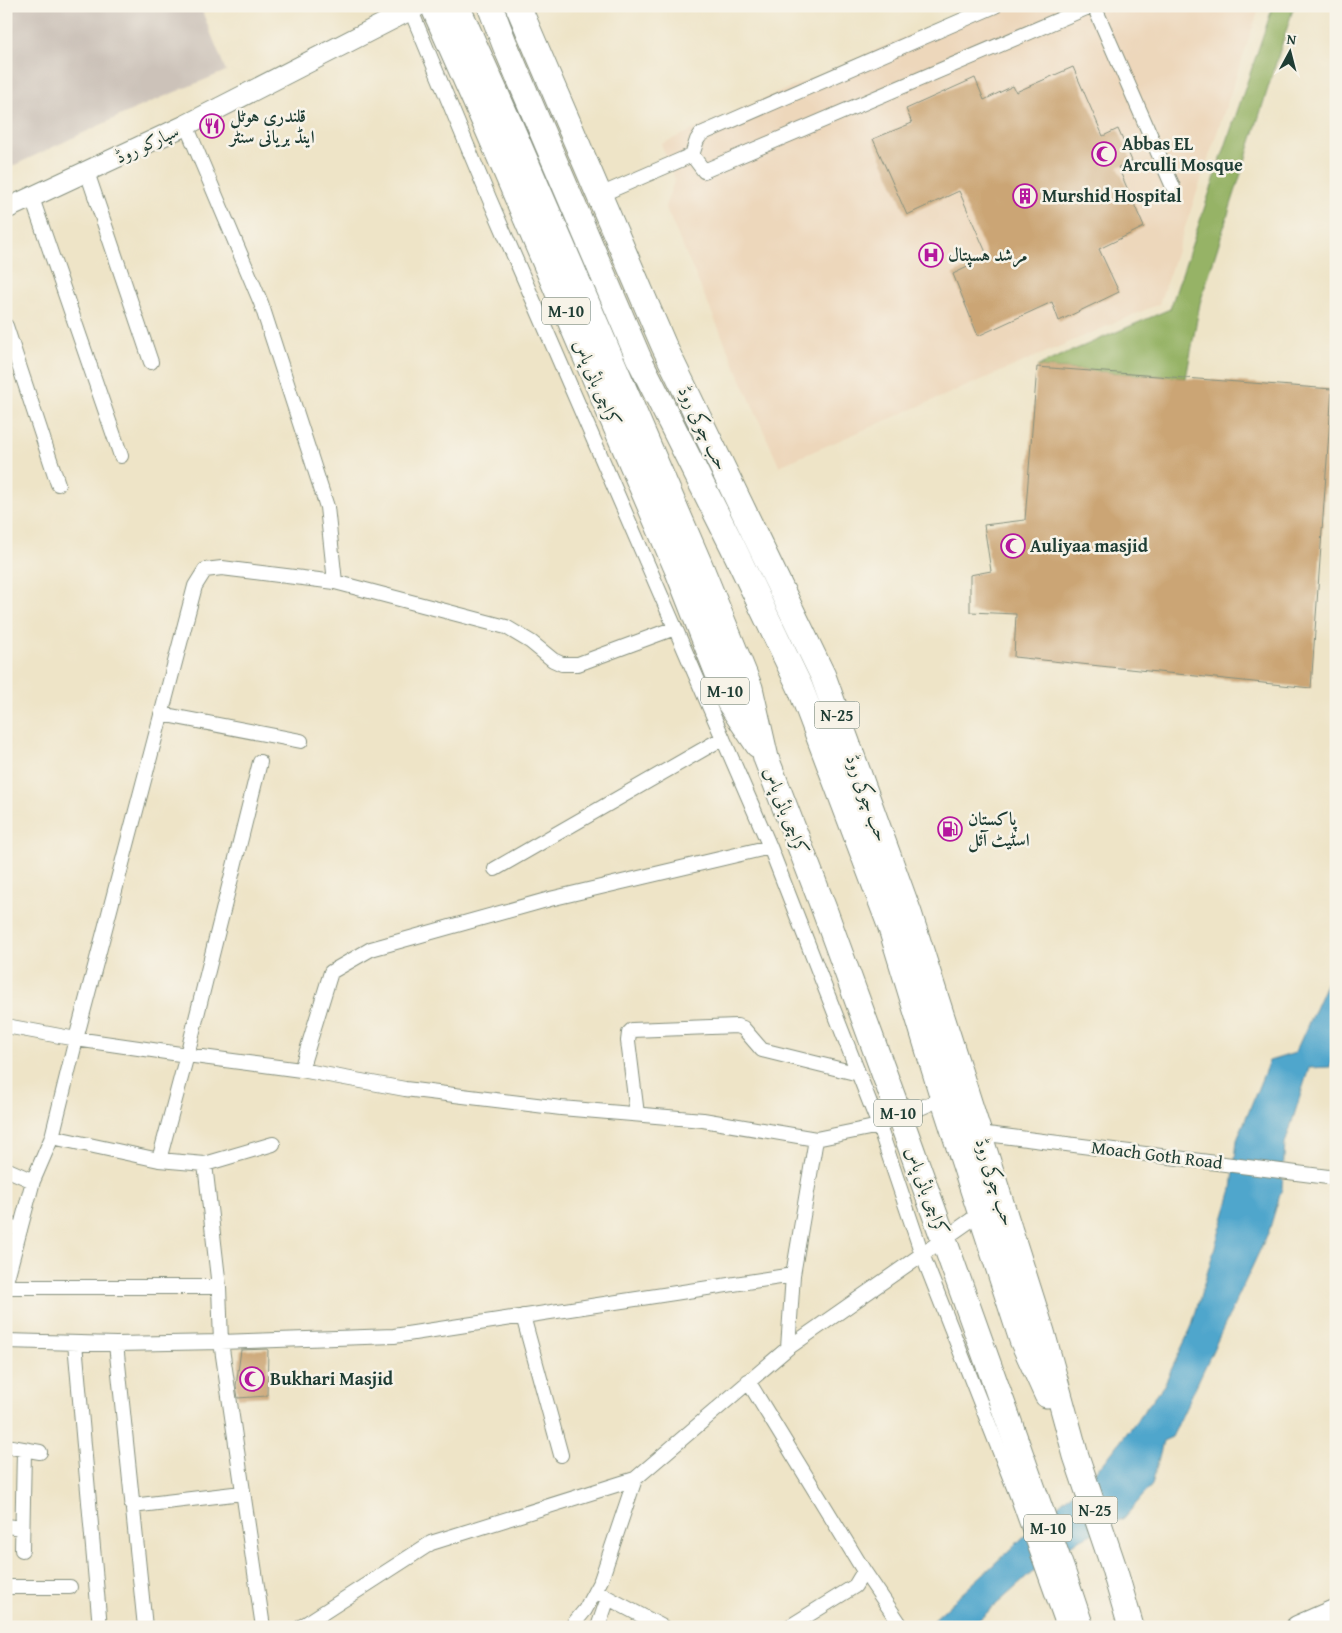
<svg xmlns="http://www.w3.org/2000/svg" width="1342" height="1633" font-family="'Gentium Book Plus',Amiri,serif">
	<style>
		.built { fill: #edd7bb }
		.industrial { fill: #ccc2b9 }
		.forest { fill: #96b366; stroke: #5a784d }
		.water { fill: #50a6cc; stroke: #387280 }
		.building { fill: #cba574 }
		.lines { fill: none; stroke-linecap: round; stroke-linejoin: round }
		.street-casing { stroke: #86907e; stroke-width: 16 }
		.secondary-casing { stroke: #86907e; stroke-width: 22 }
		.primary-casing { stroke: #86907e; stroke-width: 24 }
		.highway-casing { stroke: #86907e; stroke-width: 27 }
		.street { stroke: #fff; stroke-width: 14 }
		.secondary { stroke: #fff; stroke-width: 20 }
		.primary { stroke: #fff; stroke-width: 22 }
		.highway { stroke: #fff; stroke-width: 25 }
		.labels { text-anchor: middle; stroke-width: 5; stroke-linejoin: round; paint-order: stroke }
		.shield { fill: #f7f3e8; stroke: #60746a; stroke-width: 1 }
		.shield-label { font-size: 16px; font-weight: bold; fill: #1f3d34 }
		.poi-label { font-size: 18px; font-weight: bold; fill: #1f3d34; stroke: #f7f3e8; text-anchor: start }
		.street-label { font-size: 18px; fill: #1f3d34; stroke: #f7f3e8 }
	</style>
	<rect width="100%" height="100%" fill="#f7f3e8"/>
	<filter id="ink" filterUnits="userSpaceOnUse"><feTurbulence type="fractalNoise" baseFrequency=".02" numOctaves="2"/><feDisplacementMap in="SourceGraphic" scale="10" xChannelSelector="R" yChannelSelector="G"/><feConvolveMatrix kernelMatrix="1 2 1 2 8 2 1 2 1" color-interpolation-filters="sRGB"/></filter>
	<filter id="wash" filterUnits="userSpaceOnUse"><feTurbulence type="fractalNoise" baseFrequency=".0096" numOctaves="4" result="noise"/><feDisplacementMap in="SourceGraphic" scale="20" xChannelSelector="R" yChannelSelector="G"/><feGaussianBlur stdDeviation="1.12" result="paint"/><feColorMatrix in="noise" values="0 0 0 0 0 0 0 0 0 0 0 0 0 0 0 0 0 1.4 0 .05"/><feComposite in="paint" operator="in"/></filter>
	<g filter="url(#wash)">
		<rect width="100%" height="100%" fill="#eee4c7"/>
		<!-- built -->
		<path class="built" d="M977,6H1260L1159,304L779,466L665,206L675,179L661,144Z"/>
		<!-- industrial -->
		<path class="industrial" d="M6,6H200L226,71L139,107L6,169Z"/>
		<!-- forest -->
		<path class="forest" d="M1273,6H1294L1200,303L1186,378L1037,367L1044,363L1170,309Z"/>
		<!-- water -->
		<path class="water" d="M1336,962V1045L1330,1067L1309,1068L1285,1144L1282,1188L1269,1231L1172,1437L1163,1441L1152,1485L1124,1518L1073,1543L1035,1570L971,1627H928L931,1622L1103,1464L1164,1385L1191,1328L1232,1189L1237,1140L1269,1061L1295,1053Z"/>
		<g id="blocks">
			<!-- building -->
			<path class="building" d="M1073,67L1103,136L1118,129L1132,161L1118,167L1144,227L1099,249L1119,292L1059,321L1052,302L978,336L953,274L988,257L959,191L907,215L873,139L912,123L906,109L975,78L984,100L1013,86L1016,92Z
				M1037,367L1332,389L1311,688L1014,657L1016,614L970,612V575L991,571L984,525L1025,520Z
				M268,1349L267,1396L238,1398L236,1386L241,1350Z"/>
		</g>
	</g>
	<g filter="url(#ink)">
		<use href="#blocks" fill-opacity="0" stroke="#86907e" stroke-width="1"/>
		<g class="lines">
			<!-- street casing -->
			<g class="street-casing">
				<path id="street" d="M409,6L489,198L770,847L879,1126L922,1254L1016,1493L1064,1627
					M1094,6L1173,187
					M692,155L697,140L701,134L995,6
					M87,172L151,362
					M600,195L692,155L704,171L1091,6
					M32,198L121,456
					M6,326L58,484
					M335,582L506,627L531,642L553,660L562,664H578L675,628
					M161,714L301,741
					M495,869L723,738
					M6,1026L76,1039L187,1055L301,1070L405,1089L561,1108L703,1120L816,1139L879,1126L943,1098
					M301,1070L331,972L371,949L550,899L770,847
					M637,1114L628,1041L629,1033L632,1030L737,1026L743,1028L762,1050L859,1074
					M979,1133L1336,1178
					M52,1137L159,1160L205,1164L273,1144
					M159,1160L187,1055L260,762
					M205,1164L219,1287L221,1342L263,1627
					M6,1169L33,1181
					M6,1225L20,1230
					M6,1282L33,1181L52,1137L76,1039L195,586L205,570L222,568L335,582L327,507L261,303L186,125
					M6,1287H219
					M523,1316L561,1455
					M6,1341L116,1344L221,1342L394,1336L793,1275
					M75,1343L100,1627
					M116,1344L145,1627
					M788,1348L793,1275L816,1139
					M748,1381L864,1571L902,1627
					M6,1446L40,1452
					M132,1506L242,1493
					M6,1526L22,1528
					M22,1550L24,1450
					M6,1587H70
					M595,1591L663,1627
					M301,1627L431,1543L635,1479L788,1348L981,1213
					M571,1627L585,1610L601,1580L635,1479
					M598,1627L608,1598
					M789,1627L855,1586L864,1571"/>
			</g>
			<!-- secondary casing -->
			<g class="secondary-casing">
				<path id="secondary" d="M6,209L186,125L418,6"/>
			</g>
			<!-- primary casing -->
			<g class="primary-casing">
				<path id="primary" d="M1297,1627L1336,1610"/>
			</g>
			<!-- highway casing -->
			<g class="highway-casing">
				<path id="highway" d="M433,6L488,130L677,569L729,702L758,745
					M457,6L511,127L699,563L750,688L766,758L824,909L900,1117L1063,1573L1081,1627
					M490,6L505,45L639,359L732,545L800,687L890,925L943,1098L1022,1340L1047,1395
					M518,6L664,346L823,676L909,913L1042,1332L1076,1456L1113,1565L1131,1627"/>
			</g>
			<!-- street -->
			<use href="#street" class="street"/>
			<!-- secondary -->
			<use href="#secondary" class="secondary"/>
			<!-- primary -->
			<use href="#primary" class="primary"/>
			<!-- highway -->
			<use href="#highway" class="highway"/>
		</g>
	</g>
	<!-- icons -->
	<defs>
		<g id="restaurant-ring" transform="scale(1.25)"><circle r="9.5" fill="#f7f3e8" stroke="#b5179e" stroke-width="1.5"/><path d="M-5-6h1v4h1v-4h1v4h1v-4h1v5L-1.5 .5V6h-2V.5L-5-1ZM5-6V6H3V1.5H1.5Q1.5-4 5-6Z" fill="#b5179e"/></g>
		<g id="mosque-ring" transform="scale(1.25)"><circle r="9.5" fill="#f7f3e8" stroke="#b5179e" stroke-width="1.5"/><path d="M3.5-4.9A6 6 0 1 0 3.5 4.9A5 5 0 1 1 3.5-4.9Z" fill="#b5179e"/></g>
		<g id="building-ring" transform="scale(1.25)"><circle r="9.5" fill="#f7f3e8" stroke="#b5179e" stroke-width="1.5"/><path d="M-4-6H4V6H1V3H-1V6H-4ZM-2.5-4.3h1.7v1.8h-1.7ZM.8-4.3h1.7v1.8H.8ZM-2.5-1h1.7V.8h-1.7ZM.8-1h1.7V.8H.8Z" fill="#b5179e"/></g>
		<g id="hospital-ring" transform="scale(1.25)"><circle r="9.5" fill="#f7f3e8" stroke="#b5179e" stroke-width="1.5"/><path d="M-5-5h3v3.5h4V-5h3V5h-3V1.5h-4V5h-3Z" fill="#b5179e"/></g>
		<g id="fuel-ring" transform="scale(1.25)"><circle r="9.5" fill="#f7f3e8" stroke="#b5179e" stroke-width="1.5"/><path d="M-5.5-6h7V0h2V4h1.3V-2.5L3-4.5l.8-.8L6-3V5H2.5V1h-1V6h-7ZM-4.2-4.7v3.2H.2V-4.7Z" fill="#b5179e"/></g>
	</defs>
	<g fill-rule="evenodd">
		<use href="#restaurant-ring" x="212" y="126"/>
		<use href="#mosque-ring" x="1104" y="154"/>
		<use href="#building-ring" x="1025" y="196"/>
		<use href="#hospital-ring" x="931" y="255"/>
		<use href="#mosque-ring" x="1013" y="546"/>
		<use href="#fuel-ring" x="950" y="829"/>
		<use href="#mosque-ring" x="252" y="1379"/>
	</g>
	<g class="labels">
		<!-- shield labels -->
		<g class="shield">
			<rect x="542" y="297.5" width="48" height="27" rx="4"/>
			<rect x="701" y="677.5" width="48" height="27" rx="4"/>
			<rect x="814.5" y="701.5" width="45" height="27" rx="4"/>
			<rect x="874" y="1099.5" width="48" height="27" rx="4"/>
			<rect x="1072.5" y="1496.5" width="45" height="27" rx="4"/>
			<rect x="1024" y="1514.5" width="48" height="27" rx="4"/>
		</g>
		<g class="shield-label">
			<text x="566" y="317">M-10</text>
			<text x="725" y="697">M-10</text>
			<text x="837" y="721">N-25</text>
			<text x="898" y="1119">M-10</text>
			<text x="1095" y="1516">N-25</text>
			<text x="1048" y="1534">M-10</text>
		</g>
		<!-- poi labels -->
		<g class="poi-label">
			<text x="230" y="122">قلندری ہوٹل<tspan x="230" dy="21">اینڈ بریانی سنٹر</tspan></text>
			<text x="1122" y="150">Abbas EL<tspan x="1122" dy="21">Arculli Mosque</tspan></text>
			<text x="1042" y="202">Murshid Hospital</text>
			<text x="948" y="261">مرشد ہسپتال</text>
			<text x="1030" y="552">Auliyaa masjid</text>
			<text x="968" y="825">پاکستان<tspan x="968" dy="21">اسٹیٹ آئل</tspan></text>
			<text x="270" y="1385">Bukhari Masjid</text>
		</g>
		<!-- street labels -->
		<g class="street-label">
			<text transform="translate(147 144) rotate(-25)" y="6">سپارکو روڈ</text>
			<text transform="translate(597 383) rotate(67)" y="6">کراچی بائی پاس</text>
			<text transform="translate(703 428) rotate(64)" y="6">حب چوکی روڈ</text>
			<text transform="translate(867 798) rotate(70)" y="6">حب چوکی روڈ</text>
			<text transform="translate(786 811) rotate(69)" y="6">کراچی بائی پاس</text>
			<text transform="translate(1157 1155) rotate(7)" y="6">Moach Goth Road</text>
			<text transform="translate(995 1182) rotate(72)" y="6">حب چوکی روڈ</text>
			<text transform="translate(927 1191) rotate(70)" y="6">کراچی بائی پاس</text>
		</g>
	</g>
	<!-- margin -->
	<rect width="1342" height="1633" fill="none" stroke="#f7f3e8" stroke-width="25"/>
	<!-- north arrow -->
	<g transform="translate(1290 52) rotate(7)" stroke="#f7f3e8" stroke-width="4" paint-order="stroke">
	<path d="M0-4L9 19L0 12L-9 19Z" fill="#1f3d34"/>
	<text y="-8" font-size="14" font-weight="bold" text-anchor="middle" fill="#1f3d34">N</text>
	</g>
</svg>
